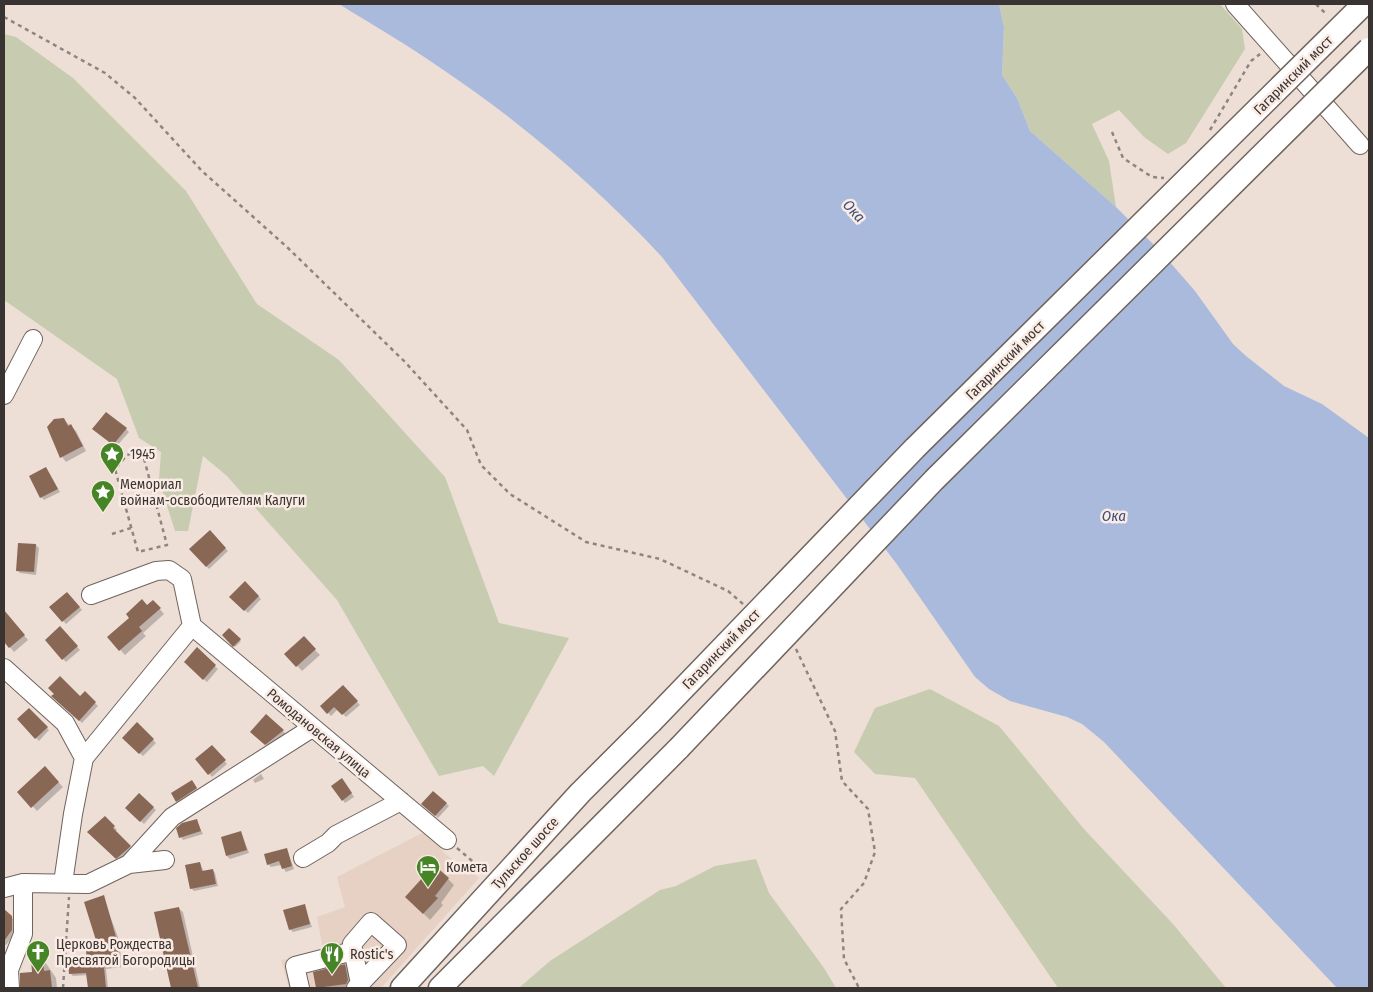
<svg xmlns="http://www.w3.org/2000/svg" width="1373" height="992" font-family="'Fira Sans Condensed',sans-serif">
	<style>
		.built { fill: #e7d1c5 }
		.green { fill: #c7ccb0 }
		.water { fill: #aabadc }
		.shadow { fill: #0003 }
		.building { fill: #886755 }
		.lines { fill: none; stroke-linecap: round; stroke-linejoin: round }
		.minor-casing { stroke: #70645d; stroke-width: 20 }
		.major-casing { stroke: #70645d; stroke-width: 25 }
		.path { stroke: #8f8580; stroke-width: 2.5; stroke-dasharray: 4 4; stroke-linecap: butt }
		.minor { stroke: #fff; stroke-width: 18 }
		.major { stroke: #fff; stroke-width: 22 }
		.major-bridge-casing { stroke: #70645d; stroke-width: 25; stroke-linecap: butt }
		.major-bridge { stroke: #fff; stroke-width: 22 }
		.labels { text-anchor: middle; stroke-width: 5; stroke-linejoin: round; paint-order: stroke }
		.street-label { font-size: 14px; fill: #393431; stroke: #faebe4 }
		.poi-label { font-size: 14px; fill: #393431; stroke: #faebe4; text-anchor: start }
		.water-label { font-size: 15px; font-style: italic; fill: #3a4e7c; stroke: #faebe4 }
	</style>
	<rect width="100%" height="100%" fill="#edded6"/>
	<!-- built -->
	<path class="built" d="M426,831L445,854L479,878L381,988H289L281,960L324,954L317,917L345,907L337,877Z"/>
	<!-- green -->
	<path class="green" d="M999,4H1220L1242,29L1245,49L1186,143L1168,154L1144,137L1119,110L1092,124L1109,161L1116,207L1030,131L1017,98L1002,75L1004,27Z
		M4,34L16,37L73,78L186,191L257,304L339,360L445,477L499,623L569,638L494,776L483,766L439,776L337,600L227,476L203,456L188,531H175L159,480L161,452L139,438L117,379L4,300Z
		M930,689L999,726L1084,829L1173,924L1226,988H1058L915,778L875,774L854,752L875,708Z
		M756,859L769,893L824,968L836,988L520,987L550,961L660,890L676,886L715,866Z"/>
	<!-- water -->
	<path class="water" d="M339,4H999L1004,27L1002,75L1017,98L1030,131L1116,207L1161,252L1195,291L1233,344L1246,356L1284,386L1322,404L1369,438V988H1337L1104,742L1082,724L1067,717L1010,701L989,689L975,677L896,563L662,257C598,188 520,121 442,69C409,46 373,25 339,4Z"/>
	<!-- shadow -->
	<path class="shadow" d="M64,420L76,431L86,451L66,462L62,457Z
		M126,429L129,432L116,447L96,431Z
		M46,468L60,492L44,500L41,497Z
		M210,532L228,551L209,569L191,549Z
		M36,545L39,548L36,575L20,573L17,570Z
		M245,583L261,599L248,613L231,597Z
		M67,593L82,610L66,624L51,607Z
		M153,601L164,614L143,633L146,636L125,655L109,638Z
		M4,612L28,640L14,652L4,640Z
		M60,628L80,650L66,662L46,640Z
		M229,629L241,641L235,647L224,635Z
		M303,638L320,655L302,671L286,654Z
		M197,649L218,669L207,682L185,662Z
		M343,687L360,705L346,717L338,709L331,716L322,706Z
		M85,693L98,706L82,723L53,696L80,698Z
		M29,709L49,730L39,741L18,719Z
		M266,716L286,734L269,747L252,732Z
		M137,724L156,743L143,756L123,738Z
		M212,746L227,764L212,777L197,759Z
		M45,768L63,787L37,811L19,792Z
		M261,774L264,779L255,783L253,780Z
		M345,783L354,797L345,803L343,800Z
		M194,784L199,792L180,804L177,801Z
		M433,792L449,806L438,818L423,804Z
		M139,794L156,810L144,824L127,808Z
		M105,817L117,830L115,832L133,850L120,861L89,832Z
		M196,820L203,834L183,840L181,837Z
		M241,832L249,853L230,859L227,856Z
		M287,849L294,869L286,872L281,865L271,867L268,864Z
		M200,863L204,872L213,870L215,873L218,886L194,891L191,888Z
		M448,879L454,885L441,903L443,905L430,920L413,903Z
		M103,897L119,940L122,967L106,969L108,988H89L88,975L73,976L70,973L100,951Z
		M304,905L312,927L293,932L290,929Z
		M178,908L183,912L200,988H172L155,913Z
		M4,911L15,920V934L6,945L4,944Z
		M43,959L56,978L57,988H21V974L33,973Z
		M345,965L350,970L351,988H317L314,973Z"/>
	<!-- building -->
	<path class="building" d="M106,412L127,428L113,445L92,429Z
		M64,418L68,426L71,424L83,446L60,458L47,427L54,419Z
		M46,467L58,489L40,498L29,476Z
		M210,530L226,548L206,567L189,549Z
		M18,543L36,544L34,572L16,571Z
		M245,581L259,596L244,611L229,597Z
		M67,592L80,607L62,622L49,607Z
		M142,599L147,605L153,600L161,608L139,627L142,631L119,651L107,637L129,618L126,614Z
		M4,610L25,635L9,648L4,642Z
		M60,626L78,646L62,660L45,640Z
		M229,628L241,639L233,647L222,635Z
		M304,636L316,649L296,667L284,654Z
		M197,647L216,665L203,680L184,662Z
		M60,676L80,696L85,691L96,702L79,721L51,696L54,694L48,688Z
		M343,685L358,701L342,715L334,707L327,714L320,706Z
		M29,708L48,727L35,739L17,719Z
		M266,714L284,730L265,745L250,732Z
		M137,722L154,739L139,754L122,738Z
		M212,745L226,760L208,775L195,759Z
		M45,766L59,782L31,808L17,792Z
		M342,778L352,793L342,801L331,786Z
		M192,780L197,788L176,802L171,793Z
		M433,791L447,803L435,816L421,804Z
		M139,793L154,807L140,822L125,808Z
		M105,816L115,826L113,828L131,846L116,859L87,832Z
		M197,819L201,831L179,838L176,828L182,823Z
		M241,831L247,850L226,856L221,837Z
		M287,848L292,866L282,869L279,861L267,865L264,854Z
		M200,862L202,871L213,869L216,884L190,889L185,865Z
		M434,865L449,878L435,896L438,898L423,914L405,897Z
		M104,895L116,937L120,965L104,967L106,988H88L86,973L69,974L68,962L87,960L86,951L99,950L84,902Z
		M305,904L310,924L289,930L283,910Z
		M179,907L198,988H171L154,912Z
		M4,909L12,916V930L4,941Z
		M43,958L44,971L50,970L52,988H20V973L32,972L31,959Z
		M345,964L348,980L346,984L316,988L313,972Z"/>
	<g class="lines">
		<!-- minor casing -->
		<g class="minor-casing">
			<path id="minor" d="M1235,4L1360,145
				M4,395L33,339
				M192,626L447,840
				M4,668L65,723L84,758L192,626L182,579L169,570L156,571L91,595
				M303,858L328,843L336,835L401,801
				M129,864L165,860
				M63,883L73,814L84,758
				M4,888L23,883L88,884L129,864L172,817L312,728
				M10,988L9,970L23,934V883
				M300,988L295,966L353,951
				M356,988L397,945L371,922L352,944L360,984"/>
		</g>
		<!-- major casing -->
		<g class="major-casing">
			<path id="major" d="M402,988L580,793L651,722
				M440,988L679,748"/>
		</g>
		<!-- path -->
		<path class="path" d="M1316,4L1327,15
			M4,17L105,73L135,98L202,171L288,248L405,362L467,430L481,465L510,494L586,542L660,559L728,591L743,604
			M1210,130L1251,61L1260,54
			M1112,132L1123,158L1152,177L1164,178
			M142,451L167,545L138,552L115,469L127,455Z
			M112,534L131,528
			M796,649L835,731L842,781L868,809L875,852L864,883L841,909L844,959L859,988
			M457,848L485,872
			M63,988L69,897"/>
		<!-- minor -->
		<use href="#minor" class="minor"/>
		<!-- major -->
		<use href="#major" class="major"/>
		<!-- major-bridge casing -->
		<g class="major-bridge-casing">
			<path id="major-bridge" d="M651,722L915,448L1364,4
				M679,748L934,480L1369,49"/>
		</g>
		<!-- major-bridge -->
		<use href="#major-bridge" class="major-bridge"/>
	</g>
	<!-- icons -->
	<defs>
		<g id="sight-pin" transform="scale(1.25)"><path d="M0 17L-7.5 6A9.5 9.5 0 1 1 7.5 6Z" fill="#458525" stroke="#faebe4"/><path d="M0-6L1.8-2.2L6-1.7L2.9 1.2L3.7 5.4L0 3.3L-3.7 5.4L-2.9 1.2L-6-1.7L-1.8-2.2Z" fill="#fff"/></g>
		<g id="hotel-pin" transform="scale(1.25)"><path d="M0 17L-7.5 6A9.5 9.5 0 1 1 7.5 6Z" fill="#458525" stroke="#faebe4"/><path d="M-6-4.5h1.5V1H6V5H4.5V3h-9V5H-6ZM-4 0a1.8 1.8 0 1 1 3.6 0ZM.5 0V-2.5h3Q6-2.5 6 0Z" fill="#fff"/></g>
		<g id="church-pin" transform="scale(1.25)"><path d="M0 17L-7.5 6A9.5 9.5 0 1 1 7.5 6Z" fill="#458525" stroke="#faebe4"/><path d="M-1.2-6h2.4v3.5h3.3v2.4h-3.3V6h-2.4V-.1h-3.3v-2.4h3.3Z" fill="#fff"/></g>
		<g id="restaurant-pin" transform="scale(1.25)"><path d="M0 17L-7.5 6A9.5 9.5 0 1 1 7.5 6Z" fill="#458525" stroke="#faebe4"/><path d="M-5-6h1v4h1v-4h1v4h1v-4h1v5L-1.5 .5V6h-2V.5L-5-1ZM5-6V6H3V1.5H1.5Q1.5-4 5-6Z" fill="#fff"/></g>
	</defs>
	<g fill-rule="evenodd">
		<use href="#sight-pin" x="112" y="454"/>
		<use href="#sight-pin" x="103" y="492"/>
		<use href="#hotel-pin" x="428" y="867"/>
		<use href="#church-pin" x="38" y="952"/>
		<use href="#restaurant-pin" x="332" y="954"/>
	</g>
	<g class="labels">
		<!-- street labels -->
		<g class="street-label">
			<text transform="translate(1293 75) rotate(-45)" y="5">Гагаринский мост</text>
			<text transform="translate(1005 360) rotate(-45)" y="5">Гагаринский мост</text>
			<text transform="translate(721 649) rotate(-46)" y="5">Гагаринский мост</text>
			<text transform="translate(319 733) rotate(40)" y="5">Ромодановская улица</text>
			<text transform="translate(525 853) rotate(-48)" y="5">Тульское шоссе</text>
		</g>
		<!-- poi labels -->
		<g class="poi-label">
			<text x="130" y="459">1945</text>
			<text x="120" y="489">Мемориал<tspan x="120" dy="16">войнам-освободителям Калуги</tspan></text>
			<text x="446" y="872">Комета</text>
			<text x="56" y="949">Церковь Рождества<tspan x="56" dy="16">Пресвятой Богородицы</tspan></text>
			<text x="350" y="959">Rostic's</text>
		</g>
		<!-- water labels -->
		<g class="water-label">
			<text transform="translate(854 211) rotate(47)" y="5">Ока</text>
			<text x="1114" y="521">Ока</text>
		</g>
	</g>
	<!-- border -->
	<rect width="1373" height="992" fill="none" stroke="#393431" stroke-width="10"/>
</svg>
